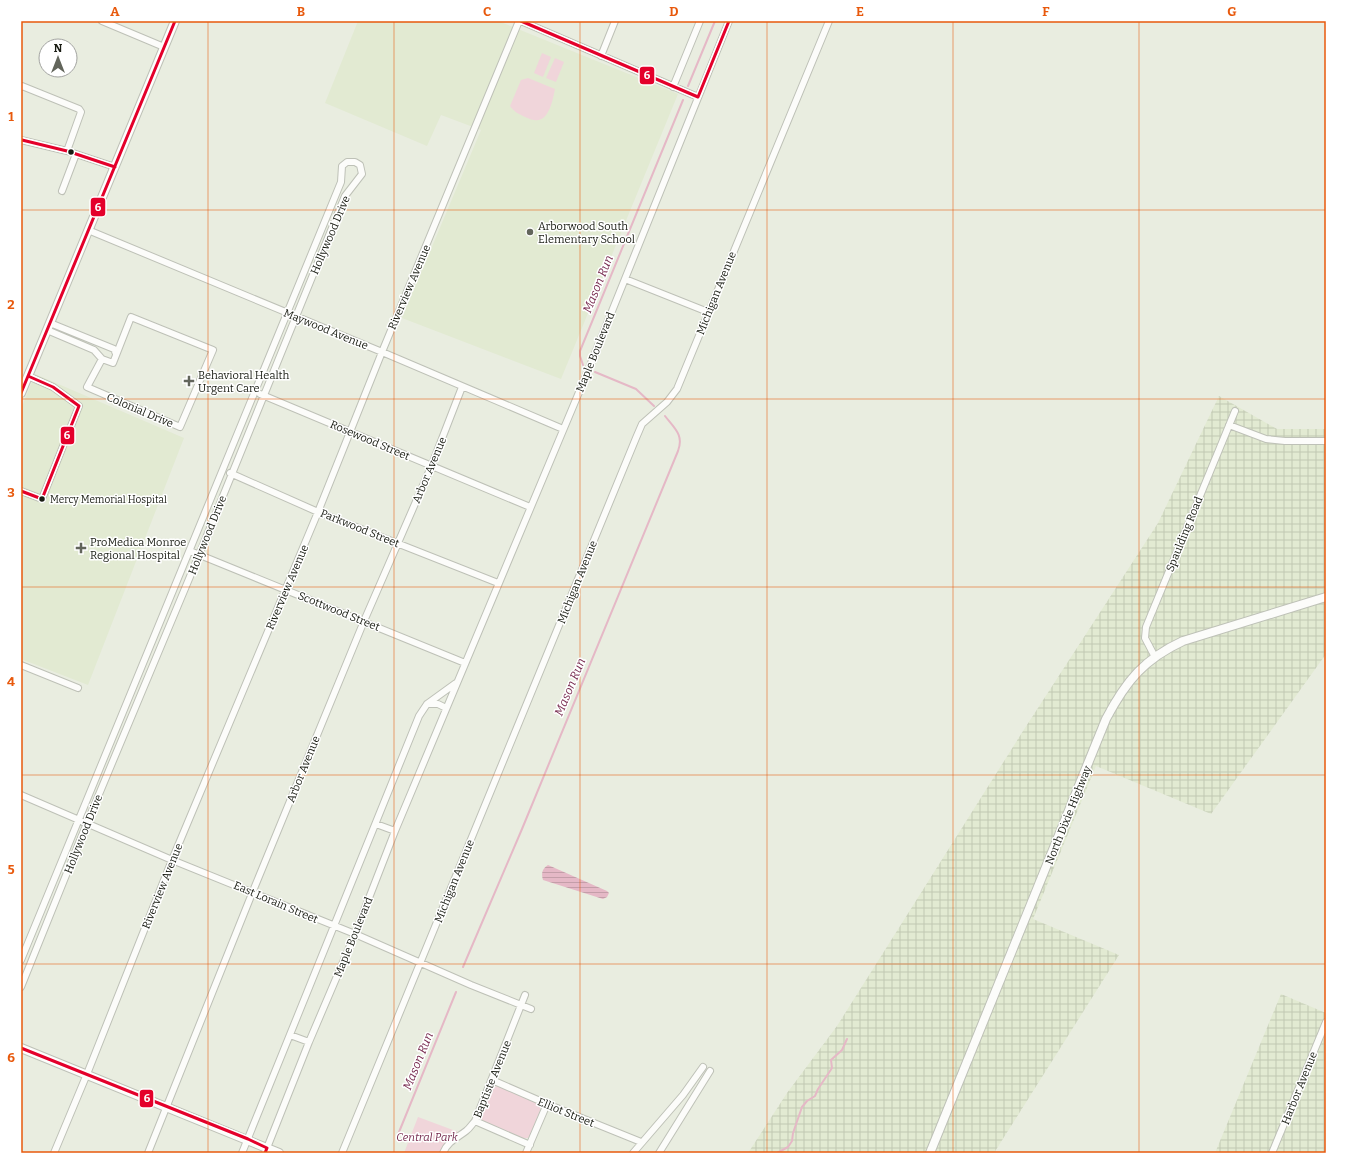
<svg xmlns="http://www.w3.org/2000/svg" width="1347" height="1174" font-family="Bitter,serif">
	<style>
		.built { fill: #e2ead2 }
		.industrial { fill: url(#industrial-grid) }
		.green { fill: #f0d5da }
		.water { fill: url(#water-rules) }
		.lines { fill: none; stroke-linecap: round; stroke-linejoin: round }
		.stream { stroke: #e5b8c6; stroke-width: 2 }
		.street-casing { stroke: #bec1b7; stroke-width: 8 }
		.secondary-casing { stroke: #bec1b7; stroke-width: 10 }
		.street { stroke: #fcfcfa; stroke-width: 6 }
		.secondary { stroke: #fcfcfa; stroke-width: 8 }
		.bus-1-casing { stroke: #fff; stroke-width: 6 }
		.bus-1 { stroke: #e4002b; stroke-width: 3 }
		.grid { fill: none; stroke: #e8590c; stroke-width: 1; stroke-opacity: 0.55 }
		.bus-dot { fill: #191c13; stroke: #fff; stroke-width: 1.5 }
		.poi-dot { fill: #62655b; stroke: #fff; stroke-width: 1.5 }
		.labels { text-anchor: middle; stroke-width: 3; stroke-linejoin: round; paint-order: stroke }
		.bus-label { font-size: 10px; fill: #191c13; stroke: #fff; text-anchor: start }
		.poi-label { font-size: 11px; fill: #191c13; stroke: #fff; text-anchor: start }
		.street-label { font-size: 11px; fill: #191c13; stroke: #fff }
		.park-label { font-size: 11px; font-style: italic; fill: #74294d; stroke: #fff }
		.water-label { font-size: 12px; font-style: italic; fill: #792d51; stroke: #fff }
		.line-badge { stroke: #fff; stroke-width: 1.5 }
		.badge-label { font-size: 11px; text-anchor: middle; font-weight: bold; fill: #fff }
		.neatline { fill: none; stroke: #e8590c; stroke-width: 1.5 }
		.grid-label { font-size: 13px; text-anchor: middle; font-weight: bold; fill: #e8590c }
	</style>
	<defs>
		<pattern id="industrial-grid" width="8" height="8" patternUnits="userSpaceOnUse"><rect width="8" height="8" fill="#e2ead2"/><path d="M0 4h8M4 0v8" fill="none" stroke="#c1c8b3"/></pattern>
		<pattern id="water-rules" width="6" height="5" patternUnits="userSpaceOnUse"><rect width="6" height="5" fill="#e5b8c6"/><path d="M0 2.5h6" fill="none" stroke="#c49ea9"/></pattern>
	</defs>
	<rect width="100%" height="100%" fill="#e9ede0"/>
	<!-- built -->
	<path class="built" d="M358,21H498L678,94L561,379L402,318L481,130L441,115L427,146L325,103Z
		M35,374L184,438L88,685L21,659V409Z"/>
	<!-- industrial -->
	<path class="industrial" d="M1219,396L1277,429H1326V654L1211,814L1096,766L1033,919L1119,955L994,1153H748L787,1093L837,1026L1023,731L1158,523Z
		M1281,994L1326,1013V1153H1215Z"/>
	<!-- green -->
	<path class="green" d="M542,53L551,57L543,77L534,73Z
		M555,58L564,62L556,82L546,78Z
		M528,78L555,89C553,99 549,123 534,120C532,120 528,118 525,117C519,114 514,112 510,106L521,80Z
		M498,1086L538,1102L540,1105V1111L530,1135L528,1138H521L483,1122L480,1116L481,1111L490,1089L494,1087Z
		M418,1117L461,1133L442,1153H404Z"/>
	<!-- water -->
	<path class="water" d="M548,865L607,891L609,893L607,897L603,899L543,880C541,873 542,869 548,865Z"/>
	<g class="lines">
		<!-- stream -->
		<path class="stream" d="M688,86L715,21
			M583,365L580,356V351L683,100
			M595,372L636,389L654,406
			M463,967L522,829L678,451C684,435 675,429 665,416
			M397,1137L456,992
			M777,1153L788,1147L792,1141L793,1133L802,1107L807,1101L815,1096L818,1089L832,1068L831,1060L842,1050L847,1039"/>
		<!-- street casing -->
		<g class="street-casing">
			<path id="street" d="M102,21L164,47
				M521,21L698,97
				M601,56L615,21
				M21,87L22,86L79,109L81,112L67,151
				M673,87L700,21
				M21,140L67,151L115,167
				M62,191L76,154
				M88,230L382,352L563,429
				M625,279L708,312
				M131,317L213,350L180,427L87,387L102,359L113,363Z
				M50,323L114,349L116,354
				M47,330L94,350L102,359
				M260,394L530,507
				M1229,425L1266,439L1285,441H1326
				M230,473L318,512L498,583
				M21,491L42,499L79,406L53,387L28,376
				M190,551L465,663
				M1155,657L1145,638L1146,627L1235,411
				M21,665L78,688
				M427,704H438L446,708
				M21,795L172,860L355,934L471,985L531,1009
				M376,824L395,831
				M21,960L341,182L342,166L347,162H355L360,165L362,174L345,196L199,555L87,823L21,987
				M290,1035L309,1042
				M492,1080L547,1104L641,1142
				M475,1121L530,1145
				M54,1153L87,1074L172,860L318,512L382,352L519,21
				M148,1153L253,891L364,621L431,467L462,387
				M242,1153L419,716L427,704L456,683
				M265,1153L309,1042L355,934L395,831L585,378L729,21
				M342,1153L636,438L642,424L667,402L677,389L829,21
				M443,1153C448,1141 457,1138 466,1131C470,1128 472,1124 475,1121L525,995
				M526,1153L547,1104
				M633,1153L683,1095L703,1067
				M659,1153L710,1071
				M1272,1153L1326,1022"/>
		</g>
		<!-- secondary casing -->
		<g class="secondary-casing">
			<path id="secondary" d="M21,393L175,21
				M21,1048L279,1153
				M930,1153L1106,719C1126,681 1144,659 1183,641L1326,597"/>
		</g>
		<!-- street -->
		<use href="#street" class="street"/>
		<!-- secondary -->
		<use href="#secondary" class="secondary"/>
		<!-- bus-1 casing -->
		<g class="bus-1-casing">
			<path id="bus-1" d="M521,21L698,97L729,21
				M22,140L67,151L115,167
				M21,393L175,21
				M21,491L42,499L79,406L53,387L28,376
				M21,1048L248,1139L267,1148L265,1153"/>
		</g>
		<!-- bus-1 -->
		<use href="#bus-1" class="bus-1"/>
	</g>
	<!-- grid -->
	<path class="grid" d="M208,21V1153M394,21V1153M580,21V1153M767,21V1153M953,21V1153M1139,21V1153M21,210H1326M21,399H1326M21,587H1326M21,775H1326M21,964H1326"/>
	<!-- markers -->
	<g class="bus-dot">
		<circle cx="71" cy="152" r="3.5"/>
		<circle cx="42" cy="499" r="3.5"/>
	</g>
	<g class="poi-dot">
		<circle cx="530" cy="232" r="4"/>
		<path d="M187 375h4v4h4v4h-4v4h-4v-4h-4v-4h4z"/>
		<path d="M79 542h4v4h4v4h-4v4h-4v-4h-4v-4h4z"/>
	</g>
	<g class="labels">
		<!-- bus labels -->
		<g class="bus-label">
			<text x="50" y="503">Mercy Memorial Hospital</text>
		</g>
		<!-- poi labels -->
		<g class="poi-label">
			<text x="538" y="230">Arborwood South<tspan x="538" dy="13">Elementary School</tspan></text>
			<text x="198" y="379">Behavioral Health<tspan x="198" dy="13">Urgent Care</tspan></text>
			<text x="90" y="546">ProMedica Monroe<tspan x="90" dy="13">Regional Hospital</tspan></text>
		</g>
		<!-- street labels -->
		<g class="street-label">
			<text transform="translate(330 235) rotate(-67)" y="4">Hollywood Drive</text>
			<text transform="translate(409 287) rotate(-67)" y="4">Riverview Avenue</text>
			<text transform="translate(716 293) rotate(-68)" y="4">Michigan Avenue</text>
			<text transform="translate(326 329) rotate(22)" y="4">Maywood Avenue</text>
			<text transform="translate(595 352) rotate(-68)" y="4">Maple Boulevard</text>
			<text transform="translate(140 410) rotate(23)" y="4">Colonial Drive</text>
			<text transform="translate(370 440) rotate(23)" y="4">Rosewood Street</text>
			<text transform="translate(429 470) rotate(-67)" y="4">Arbor Avenue</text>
			<text transform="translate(360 528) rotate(22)" y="4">Parkwood Street</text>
			<text transform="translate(1184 534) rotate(-68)" y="4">Spaulding Road</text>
			<text transform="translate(207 535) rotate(-68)" y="4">Hollywood Drive</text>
			<text transform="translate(577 582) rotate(-68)" y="4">Michigan Avenue</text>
			<text transform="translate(287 587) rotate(-67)" y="4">Riverview Avenue</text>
			<text transform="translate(339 611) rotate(22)" y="4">Scottwood Street</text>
			<text transform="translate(303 769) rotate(-68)" y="4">Arbor Avenue</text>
			<text transform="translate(1068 815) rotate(-68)" y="4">North Dixie Highway</text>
			<text transform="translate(83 834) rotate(-68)" y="4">Hollywood Drive</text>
			<text transform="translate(454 881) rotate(-68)" y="4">Michigan Avenue</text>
			<text transform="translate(162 886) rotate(-68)" y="4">Riverview Avenue</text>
			<text transform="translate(276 902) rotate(23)" y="4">East Lorain Street</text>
			<text transform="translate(353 937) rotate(-68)" y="4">Maple Boulevard</text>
			<text transform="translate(492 1079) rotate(-68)" y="4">Baptiste Avenue</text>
			<text transform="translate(1299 1088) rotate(-68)" y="4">Harbor Avenue</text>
			<text transform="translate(566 1112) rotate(22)" y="4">Elliot Street</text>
		</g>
		<!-- park labels -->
		<g class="park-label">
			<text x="427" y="1141">Central Park</text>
		</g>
		<!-- water labels -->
		<g class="water-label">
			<text transform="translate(598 284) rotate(-68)" y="4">Mason Run</text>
			<text transform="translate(570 687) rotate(-67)" y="4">Mason Run</text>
			<text transform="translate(418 1061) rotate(-68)" y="4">Mason Run</text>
		</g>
	</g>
	<g class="line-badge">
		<rect x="639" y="66" width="16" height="19" rx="4" fill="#e4002b"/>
		<rect x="90" y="197" width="16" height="20" rx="4" fill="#e4002b"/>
		<rect x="60" y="426" width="15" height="19" rx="4" fill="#e4002b"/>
		<rect x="139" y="1089" width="15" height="19" rx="4" fill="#e4002b"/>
	</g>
	<g class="badge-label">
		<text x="647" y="79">6</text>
		<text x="98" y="211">6</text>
		<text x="67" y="439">6</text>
		<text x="147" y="1102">6</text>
	</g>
	<!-- border -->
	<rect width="1347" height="1174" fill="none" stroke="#ffffff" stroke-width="44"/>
	<!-- north arrow -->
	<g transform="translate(58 58)"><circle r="19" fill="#ffffff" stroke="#a3a4a1"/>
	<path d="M0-3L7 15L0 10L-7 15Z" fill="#62655b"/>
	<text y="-6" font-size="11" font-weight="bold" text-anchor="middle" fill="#191c13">N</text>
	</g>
	<rect x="22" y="22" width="1303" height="1130" class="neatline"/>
	<g class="grid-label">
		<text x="115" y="16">A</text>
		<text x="301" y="16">B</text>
		<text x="487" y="16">C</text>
		<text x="674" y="16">D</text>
		<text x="860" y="16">E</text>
		<text x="1046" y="16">F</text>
		<text x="1232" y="16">G</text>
		<text x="11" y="121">1</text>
		<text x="11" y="309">2</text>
		<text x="11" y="497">3</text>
		<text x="11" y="686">4</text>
		<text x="11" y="874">5</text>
		<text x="11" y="1062">6</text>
	</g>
</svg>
